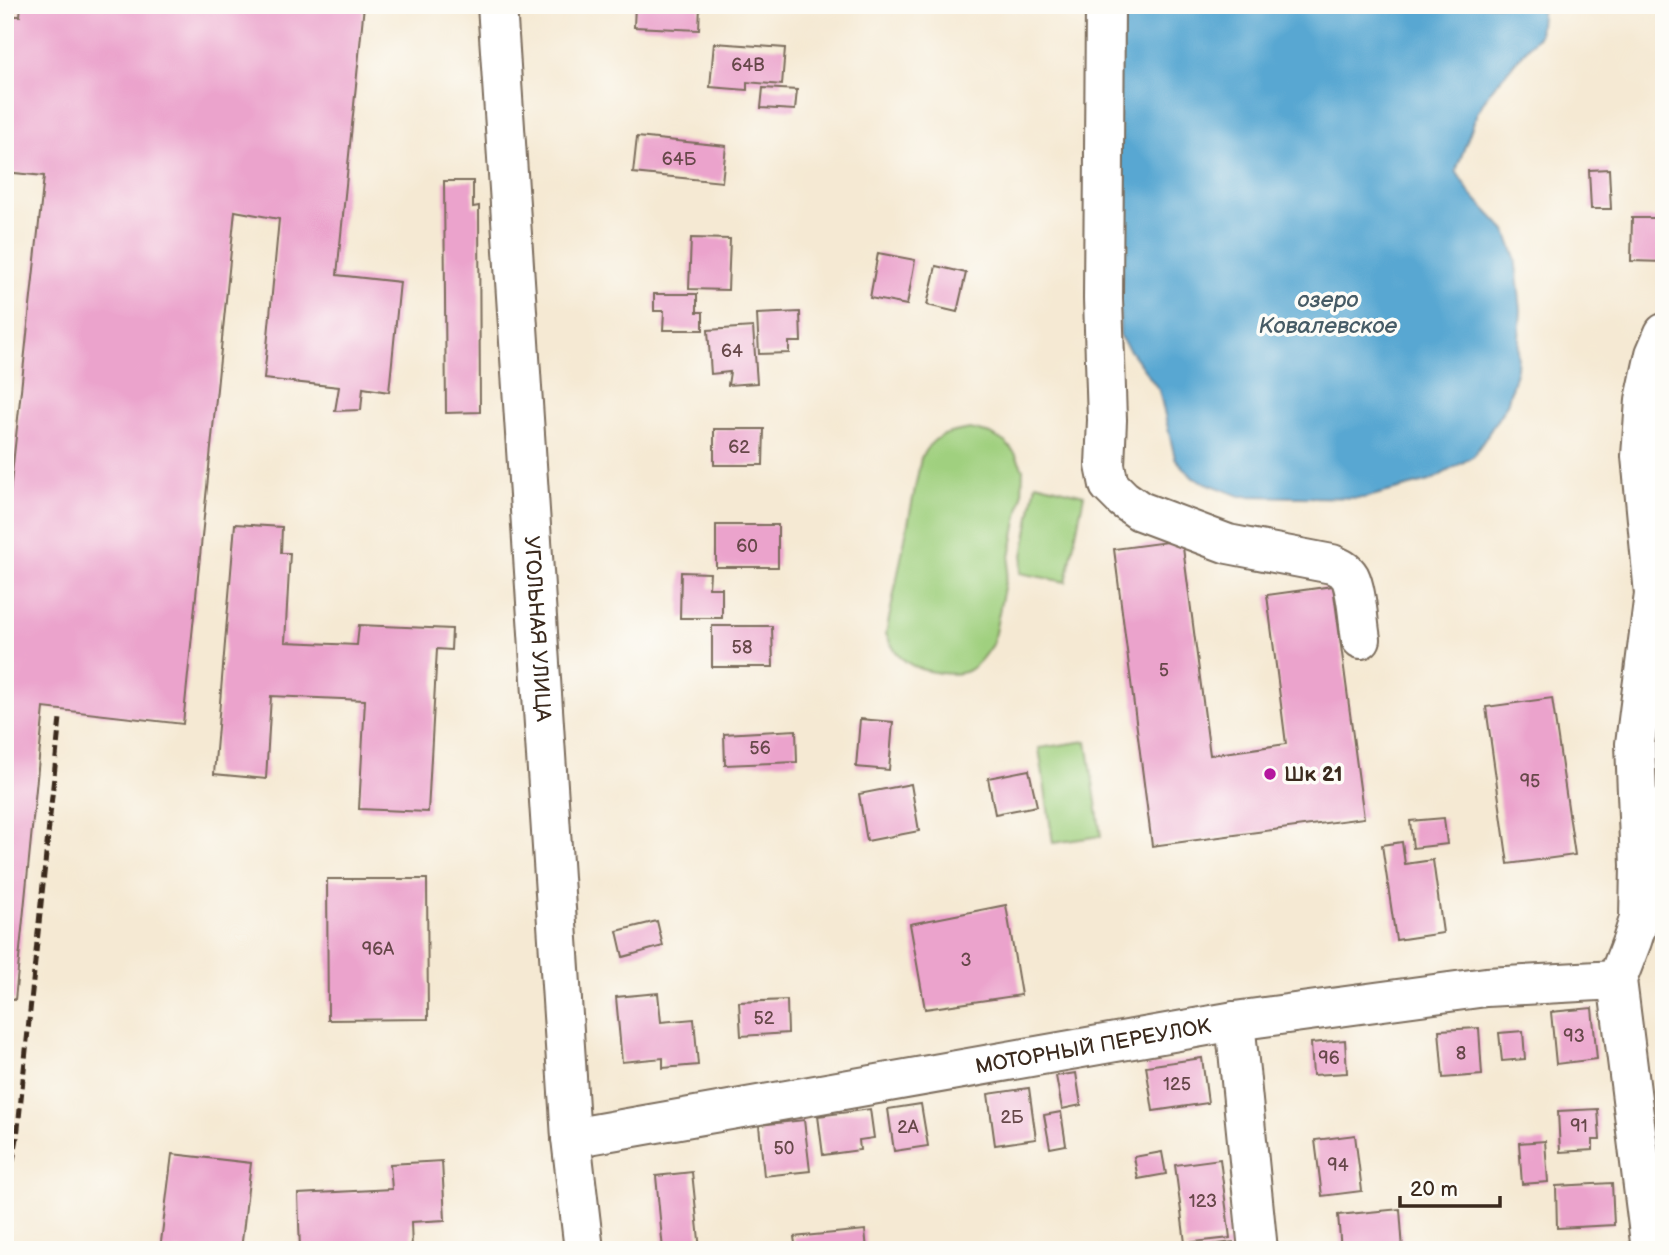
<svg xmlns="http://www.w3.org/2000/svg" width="1669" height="1255" font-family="'Balsamiq Sans',sans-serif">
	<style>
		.green { fill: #a0d07f; stroke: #6e7d4e; stroke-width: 2 }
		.water { fill: #58a7d2; stroke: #4a6878; stroke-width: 2 }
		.building { fill: #eba3cc }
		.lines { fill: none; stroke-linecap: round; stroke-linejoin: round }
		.minor-casing { stroke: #7c6d5d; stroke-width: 42 }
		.minor { stroke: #fff; stroke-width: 38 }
		.rail { stroke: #3b2a1e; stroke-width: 5; stroke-dasharray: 10 5; stroke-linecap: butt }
		.poi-dot { fill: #b5179e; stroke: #fdfcf7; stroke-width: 2.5 }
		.labels { text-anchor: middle; stroke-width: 7; stroke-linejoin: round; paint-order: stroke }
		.number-label { font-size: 18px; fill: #67484a }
		.street-label { font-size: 21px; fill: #3b2a1e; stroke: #fdfcf7 }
		.poi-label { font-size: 21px; font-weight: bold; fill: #3b2a1e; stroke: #fdfcf7; text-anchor: start }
		.water-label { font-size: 23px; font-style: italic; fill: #475c66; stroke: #fdfcf7 }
	</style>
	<rect width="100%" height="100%" fill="#fdfcf7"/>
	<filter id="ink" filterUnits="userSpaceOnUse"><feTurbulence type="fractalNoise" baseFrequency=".0143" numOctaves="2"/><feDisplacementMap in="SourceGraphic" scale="14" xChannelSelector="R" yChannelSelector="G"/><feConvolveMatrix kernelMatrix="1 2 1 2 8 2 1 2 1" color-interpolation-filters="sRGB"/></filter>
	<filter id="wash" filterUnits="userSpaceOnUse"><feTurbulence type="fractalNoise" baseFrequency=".00686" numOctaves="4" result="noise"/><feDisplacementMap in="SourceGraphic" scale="28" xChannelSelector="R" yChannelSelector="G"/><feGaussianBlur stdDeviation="1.57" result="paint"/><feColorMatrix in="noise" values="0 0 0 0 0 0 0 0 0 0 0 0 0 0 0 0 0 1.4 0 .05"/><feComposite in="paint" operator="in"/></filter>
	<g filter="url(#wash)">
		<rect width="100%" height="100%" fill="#f5e9d3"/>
		<!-- green -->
		<path class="green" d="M970,429L991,434L1006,443L1015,453L1023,469L1022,496L993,643C986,653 979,665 967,671C960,674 948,674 940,673C912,670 897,660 886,634L921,458C932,435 946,433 970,429Z
			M1036,483L1084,495L1066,582L1020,573Z
			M1087,741L1101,836L1053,843L1039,748Z"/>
		<!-- water -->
		<path class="water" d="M1114,5H1542L1539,35L1490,91L1477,113L1456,171L1470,193L1506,231L1515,256L1521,310L1517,368L1507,404L1474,456L1430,481L1364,498L1240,496L1193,478L1175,458L1159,390L1120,337Z"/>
		<g id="blocks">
			<!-- building -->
			<path class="building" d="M21,5H364L337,275L400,282L389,392L363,388L361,410L335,411L339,387L264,379L279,219L235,211L183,724L44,708L15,1000L5,999V539L44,176L5,172V16H20Z
				M635,5H700L699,30L634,27Z
				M714,43L785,48L782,85L747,82V90L710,87Z
				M763,88L797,90L795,110L761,108Z
				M637,137L726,146L722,182L633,173Z
				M1609,169L1611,209H1591L1589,170Z
				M444,181H473V207L479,206L480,412L446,413Z
				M1632,218H1664V262L1631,261Z
				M691,238L730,239L728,290L689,289Z
				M878,253L915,260L907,305L870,298Z
				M936,266L966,273L957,312L927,305Z
				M654,294H697V312H703V330H663L664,311H654Z
				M800,312L801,342H789V353L759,354L757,314Z
				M753,327L757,383L728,385L730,372L711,374L708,330Z
				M714,429H764L763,465H714Z
				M235,524L282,527L281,553H290L285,642L357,645L359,625L452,629L451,650L437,649L428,812L359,809L365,700L271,696L266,779L214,774Z
				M716,525H778V567H716Z
				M1182,540L1210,755L1286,744L1267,595L1333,586L1364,818L1152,846L1114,549Z
				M681,572L710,573L709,588H722V618H680Z
				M712,626H772L773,667H712Z
				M1552,698L1575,855L1508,864L1486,707Z
				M860,719L893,722L889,770L856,767Z
				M796,730L797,762L725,765L724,734Z
				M1029,770L1037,806L995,814L988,778Z
				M911,784L919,831L867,841L859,794Z
				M1444,818L1447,844L1413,848L1410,821Z
				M1402,842L1405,864L1433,860L1443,933L1396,940L1382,845Z
				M327,879H427L428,1019L328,1020Z
				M1006,905L1021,995L925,1009L910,924Z
				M657,921L663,946L623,957L617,931Z
				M658,993L661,1022L694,1019L698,1065L663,1068V1058L622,1062L616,997Z
				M787,1000L788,1033L741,1036L739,1002Z
				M1592,1008L1597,1059L1556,1064L1551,1012Z
				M1479,1028L1482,1075L1443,1078L1439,1030Z
				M1523,1031L1525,1059L1502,1061L1499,1033Z
				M1345,1040L1347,1073L1313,1075L1311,1043Z
				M1202,1058L1208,1103L1153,1111L1146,1066Z
				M1076,1073L1081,1105L1062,1109L1056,1076Z
				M1029,1088L1036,1139L995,1145L988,1094Z
				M921,1104L928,1146L894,1151L888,1109Z
				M870,1109L874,1138L859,1140L860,1150L823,1155L818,1116Z
				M1598,1109L1600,1140H1593V1150L1560,1152L1558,1111Z
				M1061,1112L1066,1145L1050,1148L1044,1115Z
				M804,1120L810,1171L764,1176L759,1125Z
				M1355,1135L1362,1191L1322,1196L1315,1140Z
				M1545,1141L1548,1182L1522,1184L1519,1143Z
				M1162,1152L1166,1174L1138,1179L1134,1157Z
				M172,1154L251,1163L241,1250H160Z
				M1220,1159L1230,1238L1185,1243L1175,1165Z
				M442,1161L445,1220L411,1222L412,1250H300L298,1194L392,1189L390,1164Z
				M692,1172L700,1250H663L656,1176Z
				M1612,1183L1614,1225L1557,1228L1556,1186Z
				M1400,1209L1403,1250H1341L1338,1215Z
				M865,1230L867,1250H796L794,1237Z
				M1233,1242L1234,1250H1186V1248Z"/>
		</g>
	</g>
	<g filter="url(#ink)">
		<use href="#blocks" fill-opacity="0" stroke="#7c6d5d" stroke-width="2"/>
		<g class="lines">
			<!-- minor casing -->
			<g class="minor-casing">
				<g id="minor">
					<path id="s1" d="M497,5L571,1138L584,1250"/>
					<path d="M1105,5L1103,299L1107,420L1105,465L1109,485L1123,499L1140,511L1228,544L1332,564C1339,567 1346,570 1350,577C1357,591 1358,622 1361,639"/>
					<path d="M1235,1021L1258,1250"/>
					<path id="s2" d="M571,1138L1235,1021L1486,987L1617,980"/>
					<path d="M1651,1250L1617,980L1632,941L1639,919L1640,865L1635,744L1654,594L1641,456L1645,400L1655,354L1664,333"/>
				</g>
			</g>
			<!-- minor -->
			<use href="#minor" class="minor"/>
			<!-- rail -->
			<path class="rail" d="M5,1206L17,1138L60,718"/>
		</g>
	</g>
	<!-- markers -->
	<circle class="poi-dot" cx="1270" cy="774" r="7"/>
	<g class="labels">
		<!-- number labels -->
		<g class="number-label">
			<text x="748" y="71">64В</text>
			<text x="679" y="165">64Б</text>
			<text x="732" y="357">64</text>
			<text x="739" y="453">62</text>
			<text x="747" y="552">60</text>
			<text x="742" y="653">58</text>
			<text x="1164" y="676">5</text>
			<text x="760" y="754">56</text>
			<text x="1530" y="787">95</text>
			<text x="378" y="955">96А</text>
			<text x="966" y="966">3</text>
			<text x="764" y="1024">52</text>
			<text x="1574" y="1042">93</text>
			<text x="1461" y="1059">8</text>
			<text x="1329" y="1064">96</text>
			<text x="1177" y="1090">125</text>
			<text x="1012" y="1123">2Б</text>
			<text x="1579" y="1132">91</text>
			<text x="908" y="1133">2А</text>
			<text x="784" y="1154">50</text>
			<text x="1338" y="1171">94</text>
			<text x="1203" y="1207">123</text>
		</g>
		<!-- street labels -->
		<g class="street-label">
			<text dy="7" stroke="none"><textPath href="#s1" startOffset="625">УГОЛЬНАЯ УЛИЦА</textPath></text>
			<text dy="7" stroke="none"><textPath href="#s2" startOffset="530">МОТОРНЫЙ ПЕРЕУЛОК</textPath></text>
		</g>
		<!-- poi labels -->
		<g class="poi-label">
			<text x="1284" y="781">Шк 21</text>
		</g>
		<!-- water labels -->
		<g class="water-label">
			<text x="1328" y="307">озеро<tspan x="1328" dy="26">Ковалевское</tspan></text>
		</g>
	</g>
	<!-- margin -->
	<rect width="1669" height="1255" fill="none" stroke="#fdfcf7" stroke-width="28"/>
	<!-- scale -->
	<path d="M1400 1196v10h100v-10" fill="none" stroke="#3b2a1e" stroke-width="3.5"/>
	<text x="1410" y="1196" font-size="21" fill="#3b2a1e" stroke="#fdfcf7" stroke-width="5" paint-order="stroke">20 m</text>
</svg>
